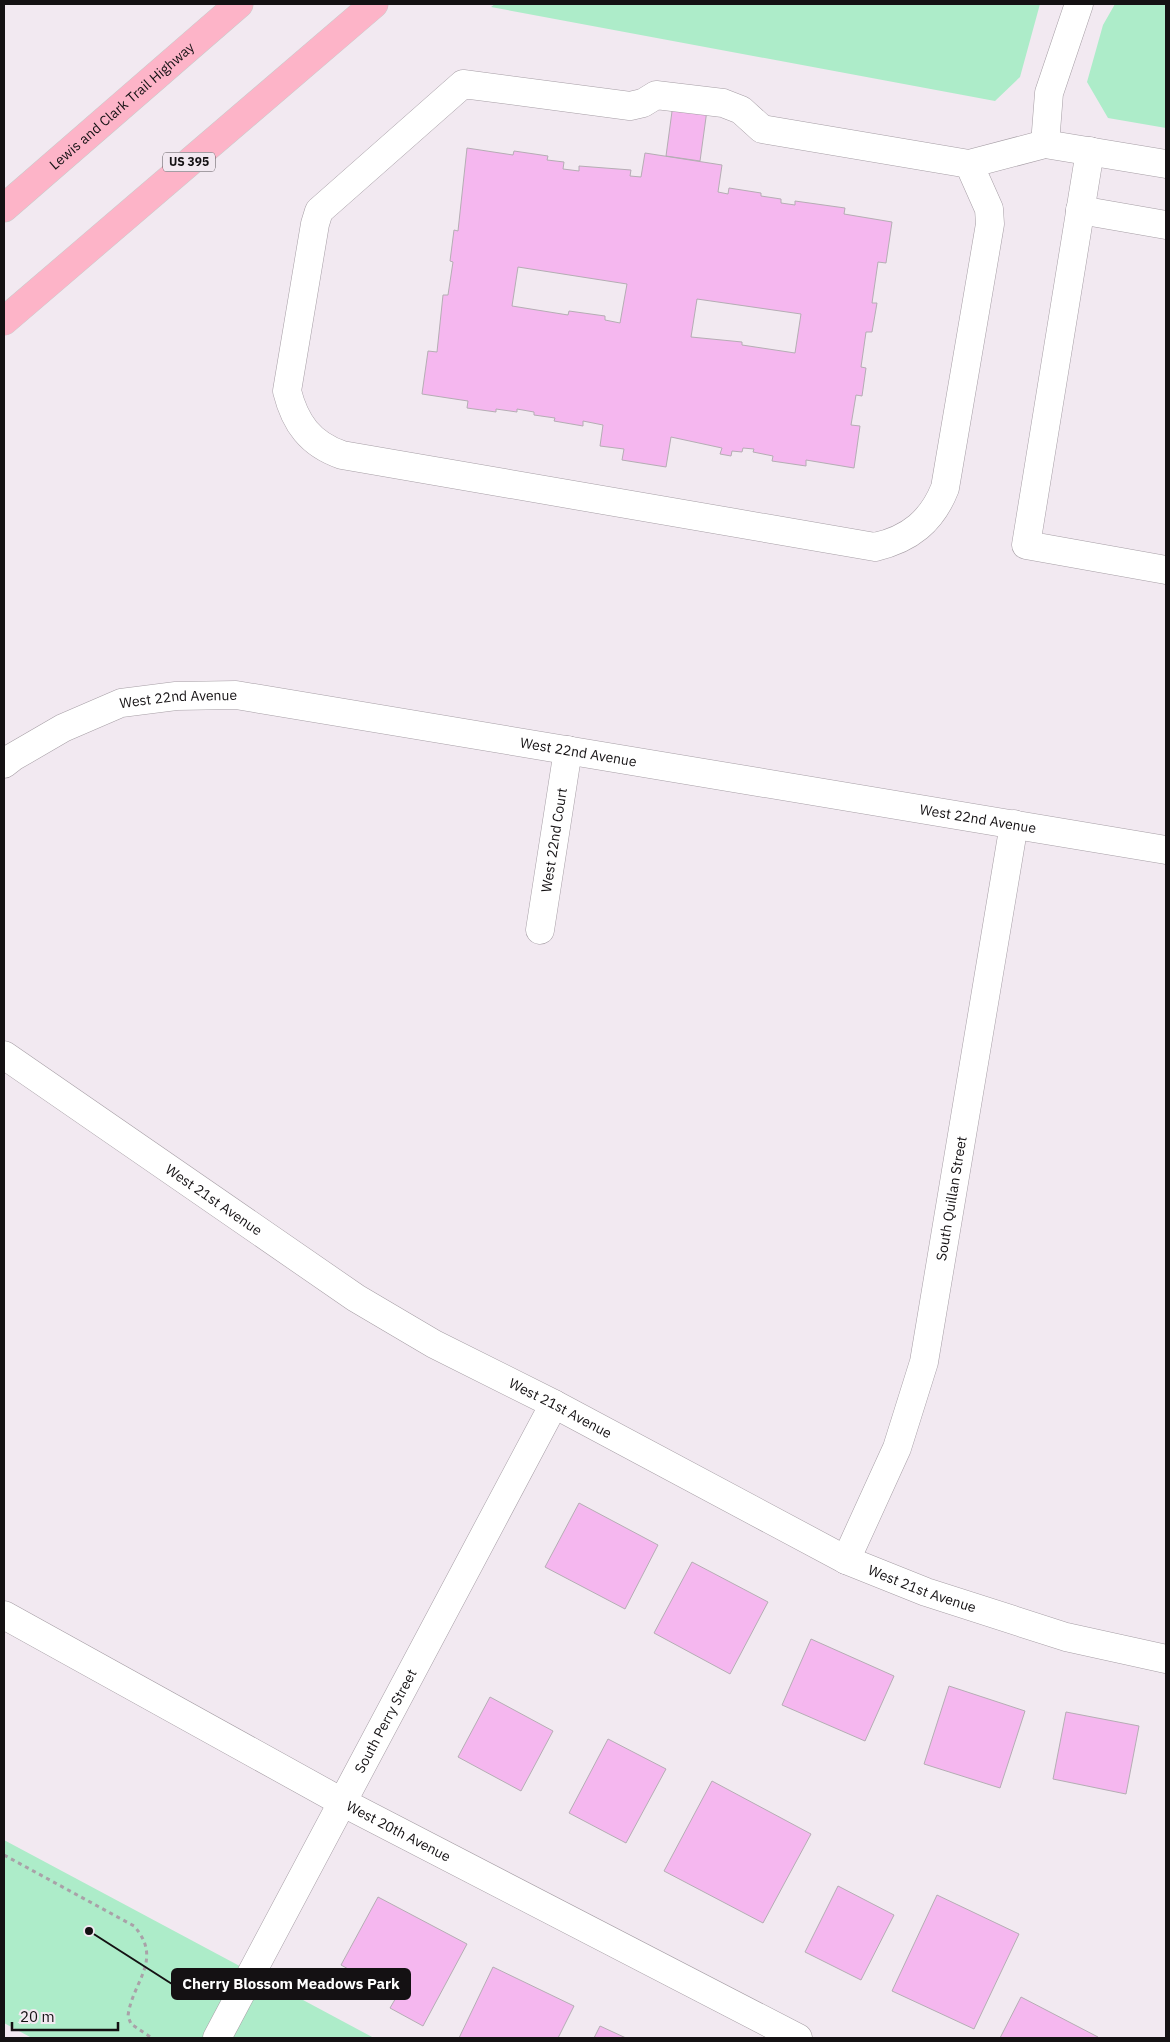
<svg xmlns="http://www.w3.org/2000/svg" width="1170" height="2042" font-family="'IBM Plex Sans',sans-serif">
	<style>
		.green { fill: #adecc9 }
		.building { fill: #f5b7ef; stroke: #b5adb4; fill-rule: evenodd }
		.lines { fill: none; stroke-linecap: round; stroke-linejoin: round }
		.minor-casing { stroke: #a69ea5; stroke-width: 29 }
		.highway-casing { stroke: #cbcbcb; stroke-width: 29 }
		.path { stroke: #a9a1a8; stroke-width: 3; stroke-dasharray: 4 4; stroke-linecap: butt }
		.minor { stroke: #fff; stroke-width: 28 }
		.highway { stroke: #fdb4c8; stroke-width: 28 }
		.labels { text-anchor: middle; stroke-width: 4; stroke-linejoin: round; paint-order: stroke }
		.shield { fill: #f2e9f1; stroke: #575256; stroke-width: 1 }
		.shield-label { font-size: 12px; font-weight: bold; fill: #141113 }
		.street-label { font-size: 14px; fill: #141113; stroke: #f2e9f1 }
		.leader { fill: none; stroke: #141113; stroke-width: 2 }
		.callout-dot { fill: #141113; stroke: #f2e9f1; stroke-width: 2 }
		.callout { fill: #141113; stroke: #141113; stroke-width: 2 }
		.callout-label { font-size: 15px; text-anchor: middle; font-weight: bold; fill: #fff }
	</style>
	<rect width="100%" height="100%" fill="#f2e9f1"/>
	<!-- green -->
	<path class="green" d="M495,4H1040L1020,77L995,101L491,7Z
		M1115,4H1166V128L1108,118L1087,82L1103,25Z
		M4,1840L374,2038H32L4,2023Z"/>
	<!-- building -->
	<path class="building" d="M673,104L707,110L700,161L666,156Z
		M467,148L513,155L514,151L548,156L547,160L564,162L563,169L579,171V166L631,170L630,176L641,177L645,153L722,165L718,192L728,194L729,188L761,193V196L781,199V203L795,205V201L845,208L844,214L892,222L886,263L878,262L872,303H877L872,332H866L861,367L866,368L862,396L856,395L851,425L860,426L854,468L806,460V466L772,461L773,456L753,452L754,449L743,448L742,452L732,451L731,456L720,454L722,448L671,437L666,467L622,460L624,449L600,446L603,425L583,421V426L554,421L555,418L534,415V412L517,409V412L496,409V412L467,408L468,401L422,394L428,351L437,352L443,295H448L453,262L450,261L454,230L458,231ZM518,267L627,284L620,323L605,320V316L569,311L568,315L512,306ZM697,299L801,314L795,353L742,345V342L691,337Z
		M579,1503L658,1545L625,1609L545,1567Z
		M692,1562L768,1602L730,1674L654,1633Z
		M811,1639L894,1676L865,1741L782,1705Z
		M949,1686L1025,1711L1000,1788L924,1764Z
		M490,1697L553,1731L521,1791L458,1757Z
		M1066,1712L1139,1726L1126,1794L1053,1779Z
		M608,1739L666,1769L626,1843L569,1813Z
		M712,1781L811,1834L763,1923L664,1871Z
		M838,1886L894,1915L861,1980L805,1952Z
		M937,1895L1019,1934L974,2029L892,1991Z
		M378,1897L467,1944L423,2026L390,2008L397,1996L341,1965Z
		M493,1967L574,2006L558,2038H459Z
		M1021,1997L1098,2037L1097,2038H1000Z
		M600,2026L626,2038H594Z"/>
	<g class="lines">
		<!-- minor casing -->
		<g class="minor-casing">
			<g id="minor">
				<path d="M1045,144L1049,93L1079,4"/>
				<path d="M1090,151L1026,545L1166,570"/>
				<path d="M969,164L989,209L990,224L945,488C932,521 910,539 875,547L342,455C310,444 295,423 287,391L315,224L319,211L463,84L630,106L643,103L656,95L723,103L741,110L762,129L969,164L1045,144L1166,164"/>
				<path d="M1080,210L1166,225"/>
				<path id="s1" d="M4,764L13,757L63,728L121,703L176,696L236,695L1166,850"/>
				<path id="s2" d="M540,930L568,750"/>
				<path id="s3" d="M4,1055L356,1298L434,1344L554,1404L846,1560L926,1592L1066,1637L1166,1659"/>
				<path id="s4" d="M846,1560L897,1448L924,1362L1014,824"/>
				<path id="s5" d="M4,1615L342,1802L798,2038"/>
				<path id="s6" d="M217,2038L554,1404"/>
			</g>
		</g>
		<!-- highway casing -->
		<g class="highway-casing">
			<g id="highway">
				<path id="s7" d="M4,208L239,4"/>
				<path d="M4,321L374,4"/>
			</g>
		</g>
		<!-- path -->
		<path class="path" d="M4,1855L134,1926C164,1960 132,1982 128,2016L131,2024L152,2038"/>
		<!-- minor -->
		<use href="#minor" class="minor"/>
		<!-- highway -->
		<use href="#highway" class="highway"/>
	</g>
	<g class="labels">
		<!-- shield labels -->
		<rect class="shield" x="163" y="152.5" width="52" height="19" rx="4"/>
		<g class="shield-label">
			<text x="189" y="166">US 395</text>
		</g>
		<!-- street labels -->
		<g class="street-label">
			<text dy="5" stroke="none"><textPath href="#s7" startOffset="156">Lewis and Clark Trail Highway</textPath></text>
			<text dy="5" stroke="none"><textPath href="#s1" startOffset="190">West 22nd Avenue</textPath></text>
			<text dy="5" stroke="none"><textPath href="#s1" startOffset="595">West 22nd Avenue</textPath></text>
			<text dy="5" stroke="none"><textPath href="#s1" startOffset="1000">West 22nd Avenue</textPath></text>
			<text dy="5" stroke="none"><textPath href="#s2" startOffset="91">West 22nd Court</textPath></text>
			<text dy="5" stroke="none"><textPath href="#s4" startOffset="379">South Quillan Street</textPath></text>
			<text dy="5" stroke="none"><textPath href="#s3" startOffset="255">West 21st Avenue</textPath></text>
			<text dy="5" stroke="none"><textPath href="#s3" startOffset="660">West 21st Avenue</textPath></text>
			<text dy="5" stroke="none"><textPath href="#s3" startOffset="1065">West 21st Avenue</textPath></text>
			<text dy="5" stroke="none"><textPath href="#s6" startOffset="359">South Perry Street</textPath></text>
			<text dy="5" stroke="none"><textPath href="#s5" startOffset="450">West 20th Avenue</textPath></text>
		</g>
	</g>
	<!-- callouts -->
	<path class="leader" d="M89 1931L172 1984"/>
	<circle class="callout-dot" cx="89" cy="1931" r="5"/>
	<rect class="callout" x="172" y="1969" width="238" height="30" rx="5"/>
	<g class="callout-label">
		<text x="291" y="1989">Cherry Blossom Meadows Park</text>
	</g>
	<!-- border -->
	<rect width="1170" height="2042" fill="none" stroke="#141113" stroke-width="10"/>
	<!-- scale -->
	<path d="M12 2022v8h106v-8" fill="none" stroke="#141113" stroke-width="2.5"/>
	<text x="20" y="2022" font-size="15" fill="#141113" stroke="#f2e9f1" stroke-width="4" paint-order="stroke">20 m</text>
</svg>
